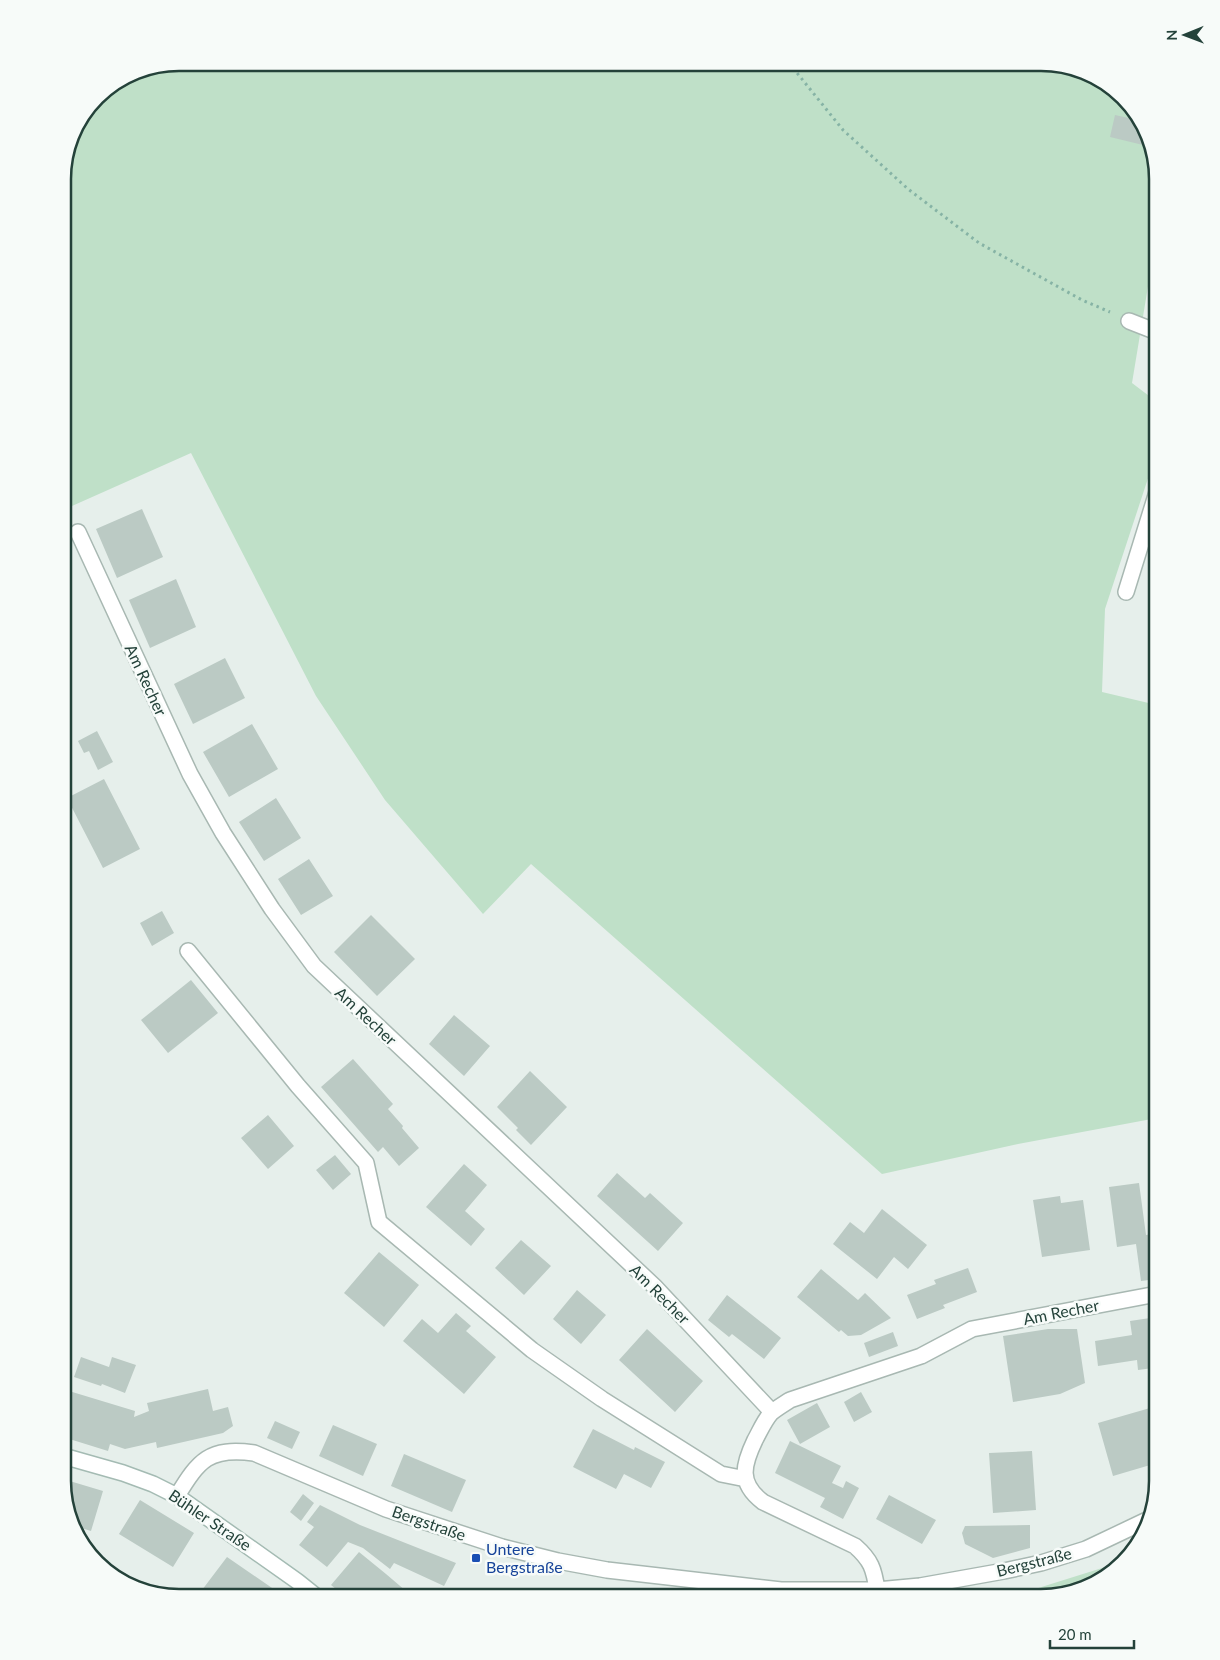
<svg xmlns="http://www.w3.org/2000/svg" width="1220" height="1660" font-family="Lato,sans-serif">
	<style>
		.green { fill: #bfe0c8 }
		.building { fill: #bbcac4 }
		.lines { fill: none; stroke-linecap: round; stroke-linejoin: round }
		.lane-casing { stroke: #a8b8b2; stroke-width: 18 }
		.street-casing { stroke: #a8b8b2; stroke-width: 18 }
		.secondary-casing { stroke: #a4bbb3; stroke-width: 18 }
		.path { stroke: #86b3a5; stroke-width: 3; stroke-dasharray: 2.5 4; stroke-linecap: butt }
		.lane { stroke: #fff; stroke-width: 15 }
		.street { stroke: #fff; stroke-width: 15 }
		.secondary { stroke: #fff; stroke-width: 15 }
		.transit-dot { fill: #1a4fb4; stroke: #f7fbf9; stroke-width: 2 }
		.labels { text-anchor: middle; stroke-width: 5; stroke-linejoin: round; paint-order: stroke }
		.street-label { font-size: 16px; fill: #24423a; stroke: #f7fbf9 }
		.transit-label { font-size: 16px; fill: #164399; stroke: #f7fbf9; text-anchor: start }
		.rim { fill: none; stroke: #24423a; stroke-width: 2.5 }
	</style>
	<rect width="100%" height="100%" fill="#e6efeb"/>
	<!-- green -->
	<path class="green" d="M179,63H1048L1099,78L1142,121L1157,179V232L1132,383L1157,402V451L1105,609L1102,692L1157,705V1118L1018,1144L882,1174L531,864L483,914L385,800L316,696L191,453L63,510V171L74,128L102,92L135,71Z
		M1118,1563L1099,1582L1041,1597H1010Z"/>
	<!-- building -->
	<path class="building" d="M1115,115L1142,121L1145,133L1143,145L1110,137Z
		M1157,367V387L1150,384Z
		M142,509L163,557L117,578L96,529Z
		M176,579L196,627L150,648L129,600Z
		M225,658L245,698L193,724L174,684Z
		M252,724L278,769L229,797L203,752Z
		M97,731L113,762L98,770L89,751L84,753L78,741Z
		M104,779L140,849L103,868L67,798Z
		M276,798L301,838L264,861L239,822Z
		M309,859L333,896L301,915L278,879Z
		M162,911L174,933L152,946L140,923Z
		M371,915L415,959L377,996L334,952Z
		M191,980L218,1013L168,1053L141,1020Z
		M454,1015L490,1046L464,1076L429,1044Z
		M353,1059L393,1104L388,1109L403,1126L402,1128L419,1148L399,1166L383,1147L378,1152L321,1087Z
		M530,1071L567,1107L531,1145L516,1130L518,1128L497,1107Z
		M268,1115L294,1146L268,1169L241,1138Z
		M335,1155L351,1174L333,1190L316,1170Z
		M464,1164L487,1185L465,1211L485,1229L471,1246L426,1207Z
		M617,1173L645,1198L650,1193L683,1223L658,1251L597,1196Z
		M1139,1183L1146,1235L1157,1233V1279L1141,1281L1136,1244L1117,1247L1109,1187Z
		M1060,1196L1061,1203L1083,1200L1090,1250L1042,1257L1033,1200Z
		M882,1209L927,1245L908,1269L894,1257L877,1279L833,1244L850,1222L864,1233Z
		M521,1240L551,1266L524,1295L495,1268Z
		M379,1252L419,1285L384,1327L344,1293Z
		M968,1268L977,1292L943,1305L945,1308L917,1319L907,1295L936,1284L934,1280Z
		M821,1269L858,1300L865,1293L891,1318L861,1335L848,1336L841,1330L839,1332L797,1297Z
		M577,1290L606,1315L581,1344L553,1319Z
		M727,1295L781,1338L764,1359L732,1334L729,1337L708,1320Z
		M456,1313L471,1326L466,1331L496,1357L464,1394L403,1341L422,1319L438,1333Z
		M1157,1317V1372L1154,1373L1153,1368L1138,1370L1137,1360L1098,1366L1095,1341L1132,1335L1130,1321Z
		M647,1329L703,1381L675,1412L619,1360Z
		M1048,1329H1077L1085,1383L1060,1394L1013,1402L1003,1336Z
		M893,1332L898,1346L869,1357L864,1343Z
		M81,1357L109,1367L112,1357L136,1365L125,1393L102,1384L101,1386L74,1377Z
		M208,1389L213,1411L228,1407L233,1426L223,1433L157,1448L156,1442L125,1449L110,1444L108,1451L63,1437V1412L69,1391L135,1411L134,1417L149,1411L147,1403Z
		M861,1392L872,1412L854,1422L844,1402Z
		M817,1403L830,1427L800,1444L787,1420Z
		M1157,1406V1463L1113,1476L1098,1423Z
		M275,1421L300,1432L292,1449L267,1438Z
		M333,1425L377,1444L363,1476L319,1456Z
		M593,1429L634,1450L635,1447L665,1462L651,1488L624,1474L616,1489L573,1467Z
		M790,1441L841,1466L832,1483L843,1488L846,1481L859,1488L843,1519L820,1507L825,1498L775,1473Z
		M1032,1451L1036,1510L993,1513L989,1453Z
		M404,1454L466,1480L452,1512L391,1486Z
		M63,1479L103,1491L91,1531L75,1526Z
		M303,1494L314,1503L301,1521L290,1512Z
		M889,1495L936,1520L922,1544L876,1519Z
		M140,1500L194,1533L173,1567L119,1534Z
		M320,1505L360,1525L456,1563L444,1586L394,1563L390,1569L363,1548L348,1542L327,1567L299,1545L314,1527L307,1522Z
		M1030,1525V1548L993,1558L965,1544L962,1533L965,1526Z
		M359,1552L386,1574L413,1597H346L331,1585Z
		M227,1557L275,1590L283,1597H211L202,1590Z"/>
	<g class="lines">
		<!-- lane casing -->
		<g class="lane-casing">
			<path id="lane" d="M1126,592L1157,492"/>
		</g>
		<!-- street casing -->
		<g class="street-casing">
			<path id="street" d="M1129,321L1157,332
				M78,532L190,774L223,833L272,909L314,966L654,1286L772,1412
				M188,951L298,1086L366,1163L379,1222L532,1350L602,1399L721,1474L746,1479
				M177,1496C199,1460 209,1447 254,1453L386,1509L502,1547L558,1561L607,1570L781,1590H877L920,1586L1004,1571L1041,1563L1086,1549L1147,1520
				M877,1590C874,1569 871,1560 855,1546L763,1502C738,1483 743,1465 755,1440C760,1431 764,1421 771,1413C777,1408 784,1404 790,1400L921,1356L972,1329L1157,1294"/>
		</g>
		<!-- secondary casing -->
		<g class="secondary-casing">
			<path id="secondary" d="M63,1456L123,1473L153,1484L177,1496L297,1581L317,1597"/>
		</g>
		<!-- path -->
		<path class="path" d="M789,63L843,130L908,189L979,243L1082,300L1110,312"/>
		<!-- lane -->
		<use href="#lane" class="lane"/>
		<!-- street -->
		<use href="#street" class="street"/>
		<!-- secondary -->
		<use href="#secondary" class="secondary"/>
	</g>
	<!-- markers -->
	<rect class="transit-dot" x="471" y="1553" width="10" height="10" rx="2.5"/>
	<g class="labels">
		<!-- street labels -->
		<g class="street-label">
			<text transform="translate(146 680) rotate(65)" y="6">Am Recher</text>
			<text transform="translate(366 1016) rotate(43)" y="6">Am Recher</text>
			<text transform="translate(660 1294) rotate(45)" y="6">Am Recher</text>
			<text transform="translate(1061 1312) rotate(-11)" y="6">Am Recher</text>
			<text transform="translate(210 1520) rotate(34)" y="6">Bühler Straße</text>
			<text transform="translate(429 1523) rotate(19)" y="6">Bergstraße</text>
			<text transform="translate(1034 1562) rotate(-14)" y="6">Bergstraße</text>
		</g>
		<!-- transit labels -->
		<g class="transit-label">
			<text x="486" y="1555">Untere<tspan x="486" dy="18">Bergstraße</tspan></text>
		</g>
	</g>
	<!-- crop -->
	<path d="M0 0H1220V1660H0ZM179 71H1041A108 108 0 0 1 1149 179V1481A108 108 0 0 1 1041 1589H179A108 108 0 0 1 71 1481V179A108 108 0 0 1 179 71Z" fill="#f7fbf9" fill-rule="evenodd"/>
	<path class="rim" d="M179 71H1041A108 108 0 0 1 1149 179V1481A108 108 0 0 1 1041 1589H179A108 108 0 0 1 71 1481V179A108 108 0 0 1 179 71Z"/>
	<!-- north arrow -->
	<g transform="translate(1185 35) rotate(269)" stroke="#f7fbf9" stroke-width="4" paint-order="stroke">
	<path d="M0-4L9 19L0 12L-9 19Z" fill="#24423a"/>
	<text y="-8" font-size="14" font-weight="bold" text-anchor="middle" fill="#24423a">N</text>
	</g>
	<!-- scale -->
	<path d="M1050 1640v8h84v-8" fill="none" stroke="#24423a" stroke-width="2.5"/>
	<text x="1058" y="1640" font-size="15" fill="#24423a" stroke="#f7fbf9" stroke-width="4" paint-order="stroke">20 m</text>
</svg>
